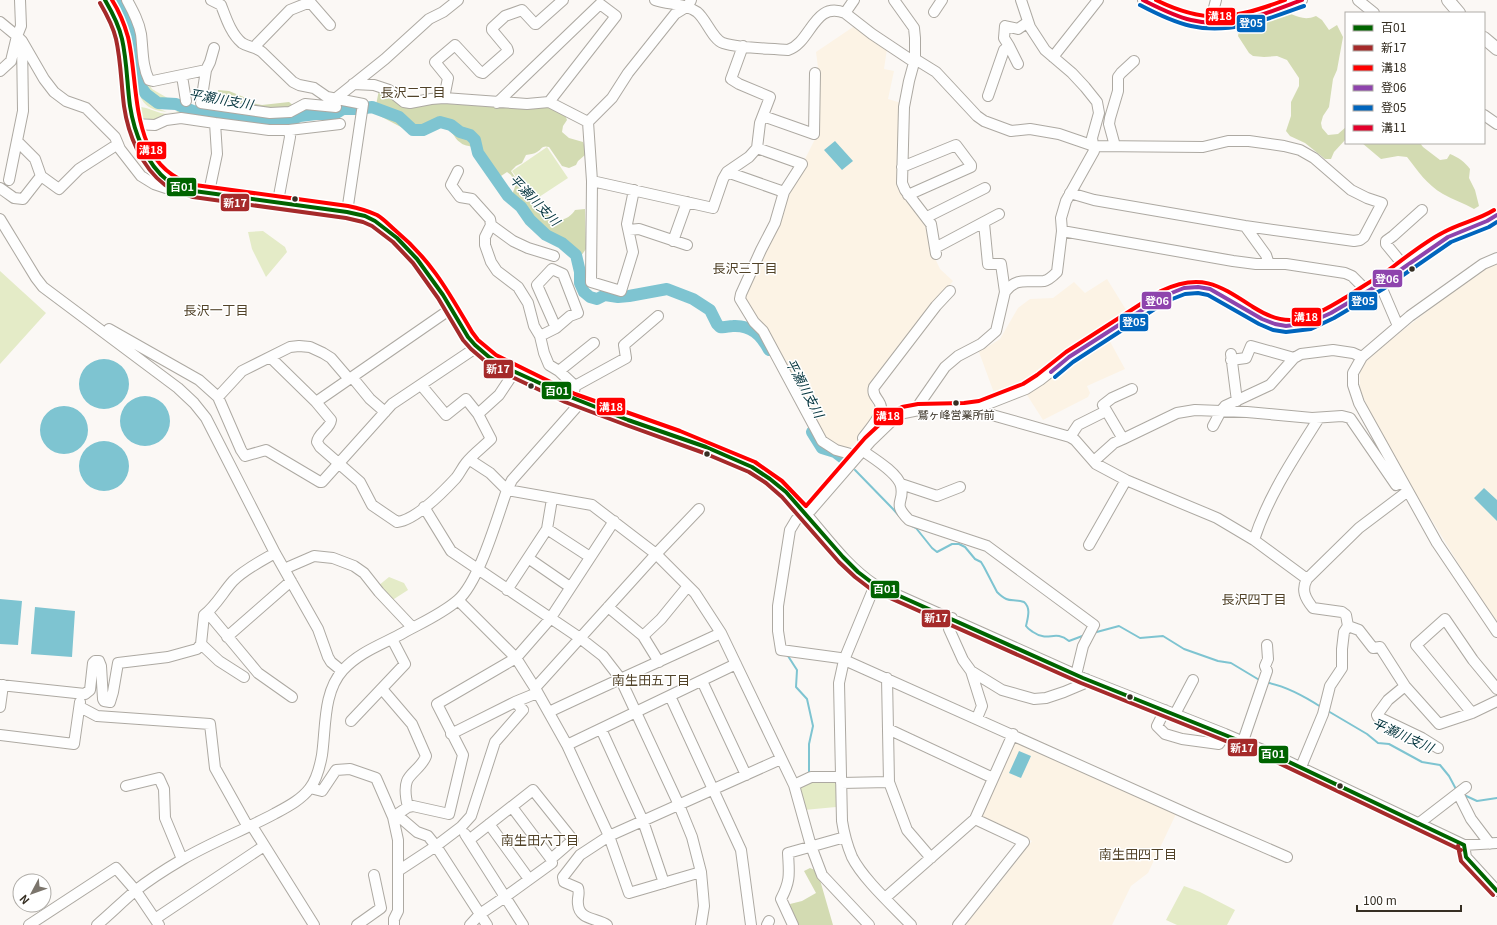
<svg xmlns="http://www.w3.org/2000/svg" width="1497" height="925" font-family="Georgia,'Noto Sans JP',serif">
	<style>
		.built { fill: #fcf3e5 }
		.green { fill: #e4ebc7 }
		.forest { fill: #d3dbb2 }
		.water { fill: #7ec4d1 }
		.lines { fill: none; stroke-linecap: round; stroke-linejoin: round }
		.stream { stroke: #7ec4d1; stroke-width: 2 }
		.river { stroke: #7ec4d1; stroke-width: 12 }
		.minor-casing { stroke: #ada9a2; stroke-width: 12 }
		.major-casing { stroke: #ada9a2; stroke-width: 14 }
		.minor { stroke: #fefefe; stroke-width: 10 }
		.major { stroke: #fefefe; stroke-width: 12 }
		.bus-1-casing { stroke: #fff; stroke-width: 7 }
		.bus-2-casing { stroke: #fff; stroke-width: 7 }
		.bus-3-casing { stroke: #fff; stroke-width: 7 }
		.bus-4-casing { stroke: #fff; stroke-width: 7 }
		.bus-5-casing { stroke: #fff; stroke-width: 7 }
		.bus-6-casing { stroke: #fff; stroke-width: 7 }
		.bus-1 { stroke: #006400; stroke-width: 4 }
		.bus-2 { stroke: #a52a2a; stroke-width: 4 }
		.bus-3 { stroke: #f00; stroke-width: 4 }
		.bus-4 { stroke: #8e44ad; stroke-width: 4 }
		.bus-5 { stroke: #0065bd; stroke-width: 4 }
		.bus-6 { stroke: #e4002b; stroke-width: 4 }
		.bus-dot { fill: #362f23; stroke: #fff; stroke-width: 1.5 }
		.labels { text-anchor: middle; stroke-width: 3; stroke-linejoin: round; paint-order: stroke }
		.bus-label { font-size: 11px; fill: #362f23; stroke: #fff }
		.neighbourhood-label { font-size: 13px; fill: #514228; stroke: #fff }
		.water-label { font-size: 13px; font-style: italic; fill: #03343d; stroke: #fff }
		.line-badge { stroke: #fff; stroke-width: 1.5 }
		.badge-label { font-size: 11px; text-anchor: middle; font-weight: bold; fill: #fff }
	</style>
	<rect width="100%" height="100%" fill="#fbf8f5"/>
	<!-- built -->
	<path class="built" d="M856,25L887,49L884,69L894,71L888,99L901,103L898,178L928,226L934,256L940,269L953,281L900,346L870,386L868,392L876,412L874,417L853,446L846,448L826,440L766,330L745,300L744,295L784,201L819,131V75L816,52Z
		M1497,262V621L1477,594L1408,481L1370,413L1360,389V373L1361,366L1388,342L1485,266Z
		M1107,279L1133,321L1107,336L1125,369L1087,386L1090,393L1088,397L1043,420L1020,384L994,393L979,352L1000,339L1018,308L1030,299L1053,298L1074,282L1085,293Z
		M1015,741L1176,814L1148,873L1131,886L1112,925H965L998,885L1032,841L983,818L982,814Z"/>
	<!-- green -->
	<path class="green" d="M140,66L152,89L171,100L191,103C176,103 162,104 150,95C146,92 143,90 142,85C140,79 140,72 140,66Z
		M137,79L142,92L157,104V108L167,112H176L179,110H184L186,112C158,113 138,112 137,79Z
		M138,107C151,107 157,115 172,114L173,116L155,120L142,118Z
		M547,147L568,178L533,201L512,171Z
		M263,231L285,247L287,252L266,277L252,249L248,232Z
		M0,271L46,313L0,364Z
		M389,577L404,583L408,590L394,599H389L378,586Z
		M812,780L836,782V807L804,810L798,791L801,784Z
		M1184,886L1200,892L1235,910L1227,925H1177L1166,920Z"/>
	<!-- forest -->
	<path class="forest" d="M1291,14C1301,18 1306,20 1316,16L1322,20L1329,30L1337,25L1343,37L1337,70L1333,79L1329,107L1323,116L1321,123L1322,128L1328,135L1338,134L1346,127V139L1334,152L1331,159H1325L1305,143L1290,136L1286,131L1291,116V102L1299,86V78L1287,60L1277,56L1264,57L1253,56L1249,53L1238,36L1239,31L1243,28Z
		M218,90L229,91L246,98L252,103L262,105L289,102L294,106L287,111L217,104Z
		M379,90L407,108L436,103L511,108L546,107L555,110L565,115L567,120L563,126L562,132L569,138L583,142L585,148V155L578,161L576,165L569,168L562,166L549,147C542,145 542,149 537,152C534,154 530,154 526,155L522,163L516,166L511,171L533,205C537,209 540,208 544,210C548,212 550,217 553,219C561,223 572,216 575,210L585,209L586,249L581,256L572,257L565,249L548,239L537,231L526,216L511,204L512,195L516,184L511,175L507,172L501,176L497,175C490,166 483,152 472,147C468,145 464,146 461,143C452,137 454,128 439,128C431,128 424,133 416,135L378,115L376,105Z
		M1362,143H1420L1423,147L1440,160L1447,159L1450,154C1458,157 1465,162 1470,169L1469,178L1475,190L1479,206L1474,209C1464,203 1453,200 1443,194C1426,184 1419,172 1407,157L1398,156L1381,159Z
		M810,868L815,870L820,880L833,925H794L790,904L802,901L816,893L804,871Z"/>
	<!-- water -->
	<path class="water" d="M835,141L853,161L842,170L824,150Z
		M79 384a25 25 0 1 1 50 0a25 25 0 1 1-50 0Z
		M120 421a25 25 0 1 1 50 0a25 25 0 1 1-50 0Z
		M40 430a24 24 0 1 1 48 0a24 24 0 1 1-48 0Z
		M79 466a25 25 0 1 1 50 0a25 25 0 1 1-50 0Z
		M1484,488L1497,500V521L1474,498Z
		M0,599L22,601L18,645L0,644Z
		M35,607L75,611L72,657L31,654Z
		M1019,751L1031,756L1021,778L1009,773Z"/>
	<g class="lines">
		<!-- stream -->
		<path class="stream" d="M843,458L848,462
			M855,470L893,509L902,519
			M912,526L916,528L932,548L937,552L952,544H959L965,547L975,559L981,562L984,567L997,592C1009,604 1011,598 1024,602C1031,608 1028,617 1026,626C1028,629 1030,630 1033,632C1049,643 1054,629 1069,641L1085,635
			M1093,633L1119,626L1140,638L1163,636L1184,649L1218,661L1231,663L1261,681
			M788,656L797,670L796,687L807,699L813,726L809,744V774
			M1269,683C1288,687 1304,696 1321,707
			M1328,711L1367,734L1378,743L1389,744L1422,762L1440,765L1449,776L1457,791
			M1464,795L1477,801L1497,798"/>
		<!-- river -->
		<path class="river" d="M119,0L131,19L135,38L141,87L146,94L158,103L176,104L193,111L228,117L271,121L293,119L300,116L316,114H335L343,109H359L372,107L399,117L413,130H423L440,122L451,125L460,132L470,135L475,140L478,153L508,196L521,207L530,220L546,235L562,243L576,255L580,272V283L584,292L590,297L597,299L605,295L618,297L629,296L667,289L693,299L710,310L717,324L720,327C725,328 728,326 733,326C751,325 761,335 769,350
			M812,432L822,448L835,452L843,458"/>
		<!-- minor casing -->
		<g class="minor-casing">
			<path id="minor" d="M20,0L21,26L17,36L22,41L44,79L54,92L66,101L86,108L115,137L120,149L141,176L154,184L166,188L172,182
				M105,0C128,33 125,66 130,104C133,129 148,166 169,181C189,194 216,193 239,196C275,201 311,206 347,212C357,214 367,216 375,221C404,238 434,278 450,306C458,319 464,335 475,345C492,362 516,373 538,383C577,402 618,416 659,431C690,441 723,452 752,467C803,494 828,554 875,585L1083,678L1225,734L1270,753L1464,845L1497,843
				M127,0C133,11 139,22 141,34C143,50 142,66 149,80L153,81L206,70L210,62L214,48
				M211,0L221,5C226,18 231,34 242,43C248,47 256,47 262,52L293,82L299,85L314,88L327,97L363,104L347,212
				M655,0C670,5 684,3 697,12C706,19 713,40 723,43C743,49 767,48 788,50C811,43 814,0 845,13L854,0
				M894,0L914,28L915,38V59L909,81L904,107L902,183L905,190L931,224L936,254
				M1143,0C1161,9 1180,19 1200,22C1235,28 1270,12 1302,0
				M1358,0L1374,13
				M934,12L942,0
				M845,13L872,34L914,62
				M0,22L17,36L11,61L0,71
				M1210,23L1216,0
				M256,48L257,44L290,10L310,2L330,25
				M1053,57L1098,0
				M915,59L936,72L977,116L984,121L1011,131L1030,129L1059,134L1094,146L1203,147L1228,141H1249L1284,146L1300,150L1314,158L1351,190L1367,198L1382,203L1364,237L1360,240L1354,241L1245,226L1094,200L1070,193
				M1018,64L1009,46L1004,38L1005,26L1018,29L1028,22
				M206,70L201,103L270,113L290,112L305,104L336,107
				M182,76L186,101
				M353,84L374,85L389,90L404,102L410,103L431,99L444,98L527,104L549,102L588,122
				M988,96L1004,50L1009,46
				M444,98L448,78L435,62L455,45L480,72L483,73L508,51L507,48L492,30V28L505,16L522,10L535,24H536L563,0
				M335,99L385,59L429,19L443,12L458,0
				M497,103L600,4L616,16L549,102
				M1484,115L1497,124
				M763,116L814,134L815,73
				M215,123L269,130H289L290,137L278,201
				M134,124L155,125L166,120L181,118L215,123L217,154L209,192
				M289,130L340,124
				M1115,146L1109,124L1110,118L1118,91V77L1121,73L1134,61
				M757,148L802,164L784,192L775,223L761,250L741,294L740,299L754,322L763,331L822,441L836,450L858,456
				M902,167L956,145L971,165V167L908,195
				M458,171L451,185L460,197L472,199L490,219L491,225L485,237V245L491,262L497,271L518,287L528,303L534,326L540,336
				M727,172L784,192
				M41,176L59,189L79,169L118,144
				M9,180L23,111L22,41
				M592,181L713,208L723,179L727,172L749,157L757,148L760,123L770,97L739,84L731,79L743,46
				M0,188L14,198L23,199L41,176L35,159L17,141
				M634,190L627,224L633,252L621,291L591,282L592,181L588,122L612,98L628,73L675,14L688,6L691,0
				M927,217L985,188
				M0,219L36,278L43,287L178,388L194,403L206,418L275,553L318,629L328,657L331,662L342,671
				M984,223L988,264H1001L1005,292
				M491,225L513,241L528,248L554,256
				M1245,226L1266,255L1269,264
				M629,230L639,229L687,245
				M1062,231L1233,261L1256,264H1286L1345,273L1352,276L1367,291
				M673,241L687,202
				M935,248L999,214
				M1497,258L1483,264L1410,316L1362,357L1353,373V385L1359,403L1437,543L1497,632
				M1404,266L1386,244V241L1393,236L1422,210
				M1380,284L1398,326
				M556,328L537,285L552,269L563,274L578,313L570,316L556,328L540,336L544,353L549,365L559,371L575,386
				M109,329L199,380L218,397L241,450L245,456L266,450L320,482H322L392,404L477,347
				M1231,354L1237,401
				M270,357L316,402L331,420C330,429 318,433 317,442L320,447L360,482L372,505L397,522C416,520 443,492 456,478C460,473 462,468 466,463C473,454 483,447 491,439L478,414L499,395L515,371
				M1231,360L1246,358L1251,346L1294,358
				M559,371L594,343
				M352,377L370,399L385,412
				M421,385L446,415L466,399L478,414
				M574,392L575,386L626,358L624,345L658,316
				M218,397L242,371L290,347L299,346L310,347L323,353L331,358L349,379
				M316,402L452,308
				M980,407L985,413L1070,437L1075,440L1096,464L1126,480L1217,518L1254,540L1307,579
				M919,410L920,403L945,367L958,356L981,344L996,331L1005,292C1017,276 1028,283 1044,281C1049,280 1053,276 1057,272L1062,231L1061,218L1066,201L1094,151L1092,138L1099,113L1097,102L1085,87L1072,73L1045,50L1030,27L1021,0
				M1213,426L1221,411L1225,406L1270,385L1294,358L1301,354L1333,350L1353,353L1362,357
				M1070,437L1078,425L1106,411
				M1123,439L1103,405L1112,398L1132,389
				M866,447L863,438C868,431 882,416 881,407C880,399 871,396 874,387L936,306L950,291
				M863,451C873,458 898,473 901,486C905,503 891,502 909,520L987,546L1094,625L1083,646L1076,675
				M470,460L490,473L507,490L592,505L656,554L695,593L721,633L794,785L811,846L822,875L869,925
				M1094,461L1114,443L1123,439L1177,413L1195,410L1247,412L1312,418L1342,416L1350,418L1396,485L1403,482
				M901,484L937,496L960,487
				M1408,491L1359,528L1307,579C1301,590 1305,598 1313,608L1342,612L1346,615L1348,626L1359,630L1373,648L1380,647L1405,686L1439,724L1472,713L1497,701
				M424,507L451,551L580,638L603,656L620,678L679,805L692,837L701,872L703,894L704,906L701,925
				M547,529L590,557
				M1254,540C1268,496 1295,456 1319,418
				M1089,545L1126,480
				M528,558L570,587
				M284,569L314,556L333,558L354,566L364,573L379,592L412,627
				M875,585L844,660L839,683L842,821C844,834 847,845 852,857C863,879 893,906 911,925
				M507,590L547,529L552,499
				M458,600L516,658L535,688L567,745L609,836L629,893L701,872
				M608,607L643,636L659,662
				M208,613L258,673L292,697
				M952,618L949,623V629L963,660L971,671L1002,690L1034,699L1046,698L1064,692L1083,684L1086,679
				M643,636L661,619L688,586
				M227,637L291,581
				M201,644L219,661L244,677
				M971,671L982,706L977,718
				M887,678L889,782L907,830L931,858
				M702,681L746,775
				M0,685L85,694L90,690L93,663L95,661H99L101,666L103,699L104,701L110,702L113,692L118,663L168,657L197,649L201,644L204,615C216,606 223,592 233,581C245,569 261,561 275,553
				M1405,686L1388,700L1377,715L1378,717L1422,738L1438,748
				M535,688L656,554L699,509
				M382,689L412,724L426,756C422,767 410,773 407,781C404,789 406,799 408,807
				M670,696L741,850L751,925
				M0,707L3,685
				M80,707L97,716L210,724L215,768L248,827
				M1165,710L1157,726L1165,734L1182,739L1219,744L1225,734
				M549,712C606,685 663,660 721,633
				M1472,713L1416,645L1445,619L1473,660L1497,689
				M1175,714L1193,680
				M351,721L405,664L392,639
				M601,729L643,821L664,883
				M888,729L993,778
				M451,734L515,702L537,693
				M0,735L74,744L80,702
				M1243,741L1267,671L1265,666L1268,659L1267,645
				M567,745L736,664
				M1302,768L1301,767L1323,714L1330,686L1342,668V649L1344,632L1348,626
				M841,783L889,782
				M794,785L811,777H841
				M126,786L159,778L164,789L165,818L182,859
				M310,788L322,791L336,770L350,769L376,778L393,817L398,840V911L394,919V925
				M1458,793L1471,819L1490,844
				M512,807L551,859
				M393,817L408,807L413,806L449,814L463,755L437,704L516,658L550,619L614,521
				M393,817L403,820L417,832L428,836L436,846L487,925
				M489,824L529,879
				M1418,824L1466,787
				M252,826L314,925
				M465,834L523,925
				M469,840L533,790L573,840L551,859L552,863L505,897L480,914L470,925
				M1464,845L1466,857L1497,891
				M1287,857L1197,818L840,658L781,650L778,631V606L790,530L796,520L811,510L870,442L897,416L904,413L919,410L964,409L980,407L1026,389L1040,380L1069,357L1164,296C1202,276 1221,294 1253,314C1263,320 1274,325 1287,326C1310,327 1332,313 1351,301C1369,290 1387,279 1404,266C1418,256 1432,246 1447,237C1463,229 1482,226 1497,215
				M398,871L436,846L461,827L471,816L495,742L523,710L515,702
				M885,898L975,819L1013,734
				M155,919L264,846
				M29,925L116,868L136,891L159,925
				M97,925C110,914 122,902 135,891C150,879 166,869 183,859C212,842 244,830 274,814C287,807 301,800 310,788C317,779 320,766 322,755C326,727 323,692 343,670C359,652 383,644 403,633C421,623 442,614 458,600C479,582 497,518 507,490L512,480L581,402
				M357,925L381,908L374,875
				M607,925C597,918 579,920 578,904C577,897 580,895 578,888L564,882L563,877L580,855L609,836L781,759
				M767,925L769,921
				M793,925L781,899C791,880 789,873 788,853L845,837
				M958,925L1024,842L975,819"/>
		</g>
		<!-- major casing -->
		<g class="major-casing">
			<path id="major" d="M1448,0L1459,13
				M1484,38L1497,49"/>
		</g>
		<!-- minor -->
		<use href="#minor" class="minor"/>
		<!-- major -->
		<use href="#major" class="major"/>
		<!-- bus-1 casing -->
		<g class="bus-1-casing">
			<path id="bus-1" d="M105,0C112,12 119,25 122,39C127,61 127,84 130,106C134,132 146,164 168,181C176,186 185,188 194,191L347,212L365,216L375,221L397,238L417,259L443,295L468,337L475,345L489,357L513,371L568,396L628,420L706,447L752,467L770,479L786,492L843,557L858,572L875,585L1083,678L1270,753L1464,845
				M1464,845L1466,857L1497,891"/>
		</g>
		<!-- bus-2 casing -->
		<g class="bus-2-casing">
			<path id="bus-2" d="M100,3C107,15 113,26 116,39C121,61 121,83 124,106C128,134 141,167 165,185C173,191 183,194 193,197L346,218L363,222L372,226L393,242L413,263L438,298L463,340L471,349L485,361L510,376L565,402L626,425L704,453L749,472L766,483L782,497L839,562L855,577L872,590L1081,683L1268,758L1461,850
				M1458,846L1461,861L1493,895"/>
		</g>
		<!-- bus-3 casing -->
		<g class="bus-3-casing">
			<path id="bus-3" d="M112,0C119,11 124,23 128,37C140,88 128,167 195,185L348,206C358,208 368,211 377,215C384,219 390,226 396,231C432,261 449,293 472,332L478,340L496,355L575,394L680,431L755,462L782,481L806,506L865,438L894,411L902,407L918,404L964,403L979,401L1023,384L1037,375L1066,352L1161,291C1201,272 1219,285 1253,307C1264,314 1276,320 1290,320C1311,319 1330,307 1348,296C1363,286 1379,277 1394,266C1410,254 1426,241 1444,232C1460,223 1478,220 1494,210
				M1156,0C1206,25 1235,19 1285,0"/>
		</g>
		<!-- bus-4 casing -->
		<g class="bus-4-casing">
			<path id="bus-4" d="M1051,372L1069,357L1164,296L1184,288L1198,287L1210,289L1262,319L1275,324L1286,326L1309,323L1331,313L1380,284L1448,237L1487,221L1497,215"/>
		</g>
		<!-- bus-5 casing -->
		<g class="bus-5-casing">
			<path id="bus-5" d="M1140,5C1157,14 1173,22 1191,26C1230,35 1268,19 1304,6
				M1055,377L1073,362L1167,301L1185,294L1198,293L1208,295L1259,324L1273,330L1286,332L1311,329L1334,318L1383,289L1451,242L1489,227L1497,222"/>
		</g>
		<!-- bus-6 casing -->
		<g class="bus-6-casing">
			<path id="bus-6" d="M1143,0C1159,8 1174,16 1191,20C1230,30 1267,13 1302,0"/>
		</g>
		<!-- bus-1 -->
		<use href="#bus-1" class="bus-1"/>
		<!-- bus-2 -->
		<use href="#bus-2" class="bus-2"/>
		<!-- bus-3 -->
		<use href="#bus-3" class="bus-3"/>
		<!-- bus-4 -->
		<use href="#bus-4" class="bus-4"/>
		<!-- bus-5 -->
		<use href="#bus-5" class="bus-5"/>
		<!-- bus-6 -->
		<use href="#bus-6" class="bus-6"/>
	</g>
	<!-- markers -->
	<g class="bus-dot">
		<circle cx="295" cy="199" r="3.5"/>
		<circle cx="1412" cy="269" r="3.5"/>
		<circle cx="531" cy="386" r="3.5"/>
		<circle cx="956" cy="403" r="3.5"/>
		<circle cx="707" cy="454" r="3.5"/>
		<circle cx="1130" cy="697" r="3.5"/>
		<circle cx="1340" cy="786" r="3.5"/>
	</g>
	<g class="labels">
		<!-- bus labels -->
		<g class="bus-label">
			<text x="956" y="419">鷲ヶ峰営業所前</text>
		</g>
		<!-- neighbourhood labels -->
		<g class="neighbourhood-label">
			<text x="413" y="97">長沢二丁目</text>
			<text x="745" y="273">長沢三丁目</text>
			<text x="216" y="315">長沢一丁目</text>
			<text x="1254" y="604">長沢四丁目</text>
			<text x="651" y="685">南生田五丁目</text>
			<text x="540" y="845">南生田六丁目</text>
			<text x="1138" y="859">南生田四丁目</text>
		</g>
		<!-- water labels -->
		<g class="water-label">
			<text transform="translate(221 99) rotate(10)" y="5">平瀬川支川</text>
			<text transform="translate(535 200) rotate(46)" y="5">平瀬川支川</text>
			<text transform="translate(805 388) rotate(62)" y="5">平瀬川支川</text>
			<text transform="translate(1403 735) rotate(24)" y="5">平瀬川支川</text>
		</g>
	</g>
	<g class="line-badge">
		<rect x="1205" y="7" width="31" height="19" rx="4" fill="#f00"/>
		<rect x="1236" y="14" width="30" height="19" rx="4" fill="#0065bd"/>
		<rect x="136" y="141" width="31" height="19" rx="4" fill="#f00"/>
		<rect x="166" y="177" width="31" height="20" rx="4" fill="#006400"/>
		<rect x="220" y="193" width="30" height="19" rx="4" fill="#a52a2a"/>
		<rect x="1372" y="269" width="31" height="19" rx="4" fill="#8e44ad"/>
		<rect x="1141" y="291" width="31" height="19" rx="4" fill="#8e44ad"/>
		<rect x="1348" y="291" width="30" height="20" rx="4" fill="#0065bd"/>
		<rect x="1291" y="307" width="31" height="20" rx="4" fill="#f00"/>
		<rect x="1119" y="313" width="30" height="19" rx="4" fill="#0065bd"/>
		<rect x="483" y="359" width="31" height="20" rx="4" fill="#a52a2a"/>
		<rect x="541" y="381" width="31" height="19" rx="4" fill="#006400"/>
		<rect x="596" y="397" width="30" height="19" rx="4" fill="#f00"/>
		<rect x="873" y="407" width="31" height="19" rx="4" fill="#f00"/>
		<rect x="870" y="580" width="30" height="19" rx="4" fill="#006400"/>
		<rect x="921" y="609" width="30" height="19" rx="4" fill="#a52a2a"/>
		<rect x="1227" y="738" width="31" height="19" rx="4" fill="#a52a2a"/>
		<rect x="1258" y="745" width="31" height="19" rx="4" fill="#006400"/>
	</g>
	<g class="badge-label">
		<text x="1220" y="20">溝18</text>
		<text x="1251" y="27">登05</text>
		<text x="151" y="154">溝18</text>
		<text x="182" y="191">百01</text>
		<text x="235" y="207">新17</text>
		<text x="1387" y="283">登06</text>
		<text x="1157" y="305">登06</text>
		<text x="1363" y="305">登05</text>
		<text x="1306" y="321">溝18</text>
		<text x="1134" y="326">登05</text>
		<text x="498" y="373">新17</text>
		<text x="557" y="395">百01</text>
		<text x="611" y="411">溝18</text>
		<text x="888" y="420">溝18</text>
		<text x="885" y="593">百01</text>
		<text x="936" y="622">新17</text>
		<text x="1242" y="752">新17</text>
		<text x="1273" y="758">百01</text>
	</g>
	<!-- legend -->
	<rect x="1345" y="12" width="140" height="132" fill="#ffffff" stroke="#afaca7"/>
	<rect x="1353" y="25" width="20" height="6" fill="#006400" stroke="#afaca7"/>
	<text x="1381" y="32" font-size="12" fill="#362f23">百01</text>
	<rect x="1353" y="45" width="20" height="6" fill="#a52a2a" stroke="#afaca7"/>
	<text x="1381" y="52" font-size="12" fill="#362f23">新17</text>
	<rect x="1353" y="65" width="20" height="6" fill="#ff0000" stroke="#afaca7"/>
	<text x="1381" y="72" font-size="12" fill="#362f23">溝18</text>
	<rect x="1353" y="85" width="20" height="6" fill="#8e44ad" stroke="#afaca7"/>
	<text x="1381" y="92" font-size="12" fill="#362f23">登06</text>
	<rect x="1353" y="105" width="20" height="6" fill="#0065bd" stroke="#afaca7"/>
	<text x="1381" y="112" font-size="12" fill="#362f23">登05</text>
	<rect x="1353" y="125" width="20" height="6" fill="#e4002b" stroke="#afaca7"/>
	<text x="1381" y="132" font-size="12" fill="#362f23">溝11</text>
	<!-- north arrow -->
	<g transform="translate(32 893) rotate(229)"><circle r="19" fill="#ffffff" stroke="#afaca7"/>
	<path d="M0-3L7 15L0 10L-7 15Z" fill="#7b756c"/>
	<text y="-6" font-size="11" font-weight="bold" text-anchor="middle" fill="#362f23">N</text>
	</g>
	<!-- scale -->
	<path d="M1357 905v6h104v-6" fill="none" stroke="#362f23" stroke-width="2"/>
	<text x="1363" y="905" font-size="12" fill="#362f23" stroke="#ffffff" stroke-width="3" paint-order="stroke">100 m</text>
</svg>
